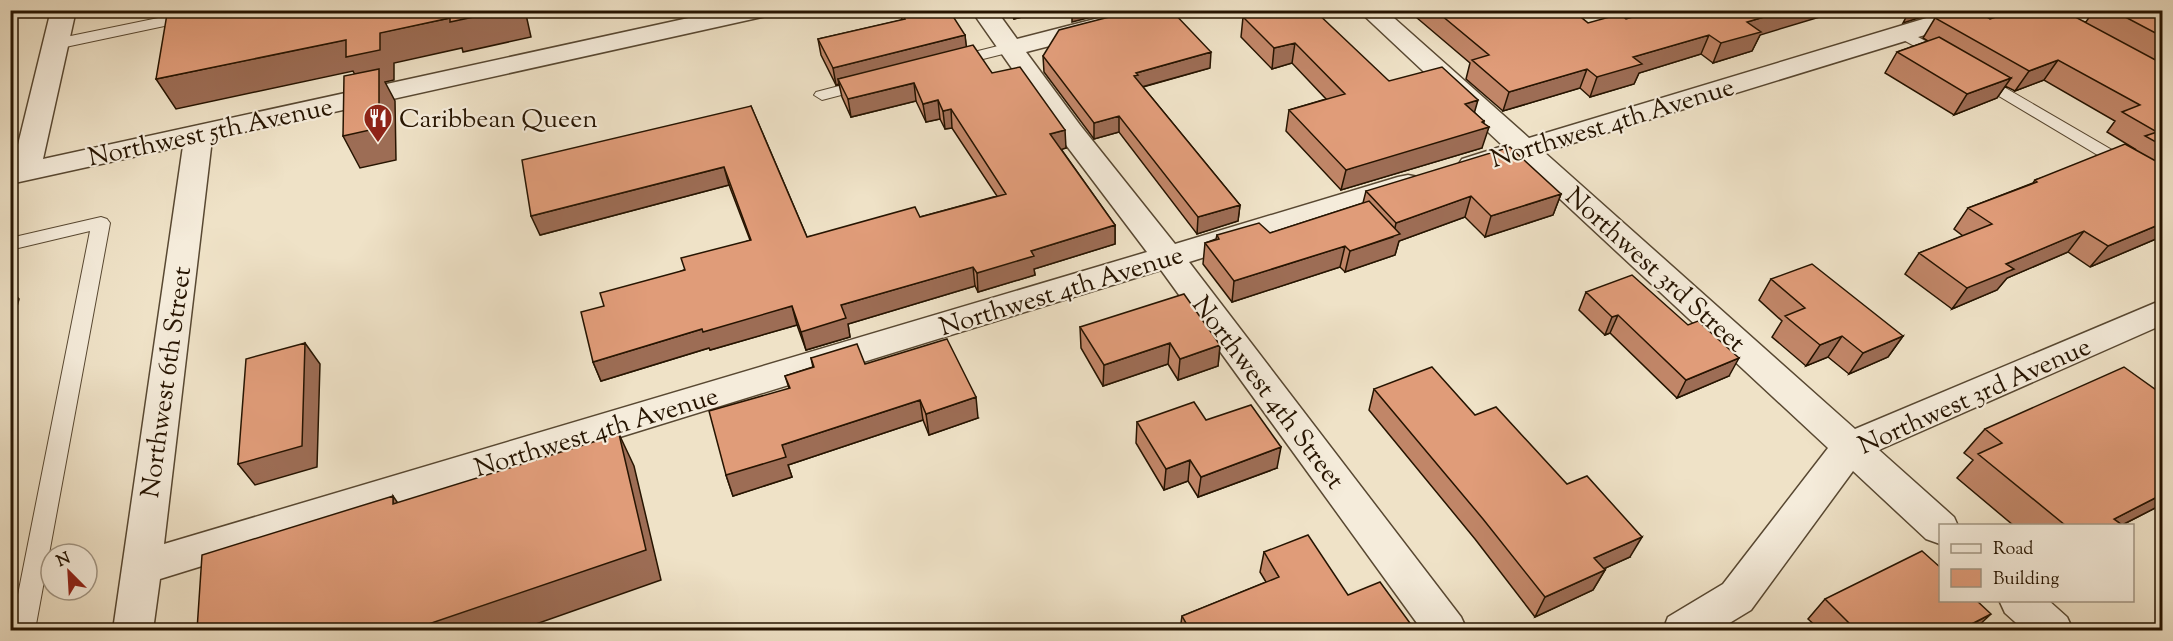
<svg xmlns="http://www.w3.org/2000/svg" width="2173" height="641" font-family="'Sorts Mill Goudy',serif">
	<style>
		.lines { fill: none; stroke-linecap: round; stroke-linejoin: round }
		.service-casing { stroke: #584832; stroke-width: 2 }
		.minor-casing { stroke: #584832; stroke-width: 3 }
		.service { fill: #f5ecdb; fill-rule: evenodd }
		.minor { fill: #f5ecdb; fill-rule: evenodd }
		.wall { fill: #c18668; stroke: #261401; stroke-width: 1.5 }
		.shaded-wall { fill: #9d6d55; stroke: #261401; stroke-width: 1.5 }
		.building { fill: #e09c79; stroke: #261401; stroke-width: 1.5 }
		.labels { text-anchor: middle; stroke-width: 4.5; stroke-linejoin: round; paint-order: stroke }
		.poi-label { font-size: 26px; fill: #261401; stroke: #f5ecdb; text-anchor: start }
		.street-label { font-size: 26px; fill: #261401; stroke: #f5ecdb }
	</style>
	<rect width="100%" height="100%" fill="#efe2c7"/>
	<filter id="stains"><feTurbulence type="fractalNoise" baseFrequency=".00333" numOctaves="4"/><feColorMatrix values="0 0 0 0 .2 0 0 0 0 .09 0 0 0 0 .02 0 0 0 .5 -.17"/></filter>
	<radialGradient id="worn" r=".72"><stop offset=".6" stop-color="#630" stop-opacity="0"/><stop offset="1" stop-color="#630" stop-opacity=".3"/></radialGradient>
	<g class="lines">
		<!-- service casing -->
		<g class="service-casing">
			<path id="service" d="M197,10H228L221,14L56,49L48,44L56,39Z
				M1903,29L1948,53L1951,56L1948,59H1938L1898,37L1895,34L1898,31Z
				M1010,43L1018,48L1015,51L955,66L947,61L950,58Z
				M1978,72L2162,179V191L2156,190L1972,80L1970,77L1972,74Z
				M866,79L874,84L872,87L822,100L814,95L816,92Z
				M101,217L107,219L110,223L35,630H11L90,231L10,250V238Z"/>
		</g>
		<!-- minor casing -->
		<g class="minor-casing">
			<path id="minor" d="M51,10H76L43,159L725,10H774L771,15L762,17L212,139L164,544L1147,252L1060,137L971,10H996L1017,39L1130,10H1174L1171,15L1026,52L1080,125L1175,244L1398,177L1408,175L1418,177L1423,184L1418,191L1189,262L1461,617L1467,630H1422L1161,270L160,579L153,630H113L183,146L10,184V166L13,165Z
				M1358,10H1385L1529,138L1953,10H1993L1990,15L1544,152L1855,429L2162,300V325L1879,450L1954,517L1958,526H1940V544L1926,539L1853,471L1751,610L1718,630H1663L1668,617L1723,584L1828,448L1518,160L1472,174L1462,171L1458,165L1462,159L1503,146Z
				M1999,600H2048L2067,617L2073,630H2024L2005,613Z"/>
		</g>
		<!-- service -->
		<use href="#service" class="service"/>
		<!-- minor -->
		<use href="#minor" class="minor"/>
	</g>
	<!-- wall -->
	<path class="wall" d="M1008,10H1050L1014,19Z
		M1410,10H1572L1588,23L1626,19L1760,35L1752,51L1713,63L1701,54L1639,73L1634,84L1590,97L1580,88L1503,111L1466,79L1470,63L1410,12Z
		M2094,10H2163V236L2090,267L2068,252L2007,278L1997,290L1952,309L1905,274L1919,253L1963,236L1954,229L1968,208L2033,183L2035,180L2135,149L2107,132L2115,121L2044,80L2015,91L2005,86L1997,98L1954,115L1885,73L1897,52L1928,41L1923,38L1935,18L1990,19L2030,16H2056L2086,22Z
		M901,13L965,35L966,47L1066,148L1061,149L1115,225V244L1034,269L1035,275L978,292L975,286L848,324L850,337L806,350L797,325L710,350L709,348L601,381L593,362L604,306L750,240L729,185L540,235L751,106L807,237L920,217L997,196L952,128L945,129L940,119L926,122L916,101L851,117L842,97L839,84L836,85L821,55L818,39L902,20Z
		M1243,17L1389,81L1474,112L1484,123L1482,148L1341,190L1286,131L1289,110L1326,99L1292,63L1272,69L1241,37Z
		M1043,56L1210,68L1143,87L1240,205L1238,221L1197,234L1119,132L1094,139L1044,72Z
		M1366,191L1561,194L1553,215L1485,237L1465,217L1399,241L1395,255L1345,272L1340,267L1232,302L1203,264L1205,243L1216,239L1217,235L1270,233L1363,203Z
		M1771,279L1903,336L1888,357L1849,374L1828,357L1806,366L1772,337L1782,321L1759,300Z
		M1586,292L1729,376L1677,398L1610,333L1605,335L1579,310Z
		M1080,327L1220,345L1218,366L1178,380L1168,364L1103,386L1081,348Z
		M811,358L865,364L978,418L929,435L923,420L788,465L792,477L733,496L726,475L789,388L785,376L813,367Z
		M1374,389L1475,415L1630,557L1603,569L1605,570L1593,590L1535,617L1475,539L1369,410Z
		M2163,395V509L2159,506L2122,525H2013L1957,478L1973,460L1964,453L1985,429Z
		M1206,420L1277,468L1198,497L1188,481L1164,490L1136,443L1137,422Z
		M1264,552L1348,595L1415,630H1180L1182,616L1266,582L1260,572Z
		M1825,599L1974,630H1820L1808,619Z"/>
	<!-- shaded-wall -->
	<path class="shaded-wall" d="M506,10H525L531,37L463,52L462,48L394,63V80L385,82L395,101L396,160L360,168L343,136L361,87L353,71L176,109L156,79L450,18Z
		M1014,10H1050L1014,19Z
		M1072,10H1119L1072,22Z
		M1788,10H1843L1760,35L1752,51L1713,63L1721,43L1747,22Z
		M1910,10H1936L1934,13L1903,23Z
		M965,35L967,52L838,79L839,84L836,85L833,68Z
		M1709,35L1701,54L1639,73L1634,84L1590,97L1597,77L1633,57Z
		M1295,43L1292,63L1272,69L1274,48Z
		M1211,52L1210,68L1138,88L1134,76L1136,73Z
		M2058,60L2044,80L2015,91L2029,71Z
		M1587,69L1580,88L1503,111L1509,92Z
		M2011,78L1997,98L1954,115L1967,94Z
		M914,83L916,101L851,117L848,99Z
		M938,100L940,119L926,122L923,104Z
		M1478,100L1472,121L1465,104Z
		M951,109L952,128L945,129L943,111Z
		M1119,116V132L1094,139V123Z
		M1484,121L1482,129L1489,127L1482,148L1341,190L1346,170Z
		M1065,130L1066,148L1051,153L1050,134Z
		M724,167L729,185L540,235L531,216Z
		M1561,194L1553,215L1485,237L1491,216Z
		M1471,196L1465,217L1399,241L1395,255L1345,272L1350,251L1393,237L1396,223Z
		M1240,205L1238,221L1197,234L1198,217Z
		M2163,223V236L2090,267L2108,246Z
		M1115,225V244L1034,269L1035,275L978,292L977,273L1031,251Z
		M2084,231L2068,252L2007,278L1997,290L1952,309L1967,288L2006,264Z
		M1345,246L1340,267L1232,302L1234,281Z
		M973,267L975,286L848,324L850,337L806,350L801,332L841,305Z
		M10,289L19,299L10,333Z
		M792,306L797,325L710,350L709,348L601,381L593,362L702,329Z
		M1618,315L1610,333L1605,335L1612,317Z
		M1842,336L1828,357L1806,366L1820,345Z
		M1903,336L1888,357L1849,374L1863,353Z
		M305,343L320,364L317,467L255,485L238,464Z
		M1170,343L1168,364L1103,386L1104,365Z
		M1220,345L1218,366L1178,380L1180,359Z
		M1739,358L1729,376L1677,398L1686,380Z
		M976,397L978,418L929,435L926,414Z
		M920,400L923,420L788,465L792,477L733,496L726,475L782,445Z
		M619,434L634,466L661,580L519,630H411Z
		M1281,447L1277,468L1198,497L1201,477Z
		M1190,460L1188,481L1164,490L1166,469Z
		M2163,494V504L2159,506L2122,525L2114,519Z
		M393,496L415,528L393,504Z
		M1642,537L1630,557L1583,578L1594,558Z
		M1605,570L1593,590L1535,617L1545,597Z
		M1991,614L1974,630H1960Z"/>
	<!-- building -->
	<path class="building" d="M183,10H506L450,22V18L380,33V50L346,57V40L156,79L167,14Z
		M912,10H949L965,35L833,68L818,39L905,19L901,13Z
		M1136,10H1171L1211,52L1136,73L1138,75L1134,76L1240,205L1198,217L1119,116L1094,123L1043,56L1059,30Z
		M1269,10H1314L1389,81L1442,67L1478,100L1465,104L1484,121L1482,122L1489,127L1346,170L1289,110L1345,94L1295,43L1274,48L1243,17Z
		M1435,10H1572L1588,23L1620,14L1626,19L1657,10H1788L1747,22L1761,32L1721,43L1709,35L1633,57L1642,64L1597,77L1587,69L1509,92L1472,60L1489,55Z
		M1959,10H1976L1990,19L2018,10H2020L2030,16L2045,11L2056,16L2068,13L2163,64V146L2145,136L2157,132L2122,112L2140,105L2058,60L2029,71L1935,18Z
		M2112,10H2163V37Z
		M1939,37L2011,78L1967,94L1897,52Z
		M973,45L992,73L1020,67L1065,130L1050,134L1115,225L1031,251L1034,256L977,273L973,267L841,305L846,318L801,332L792,306L703,332L702,329L593,362L581,312L604,306L600,293L685,270L681,258L751,240L724,167L531,216L522,160L751,106L807,237L915,207L920,217L1006,194L951,109L943,111L938,100L923,104L914,83L848,99L838,79Z
		M379,69V128L343,136L344,76Z
		M2125,144L2163,165V223L2108,246L2084,231L2006,264L2014,269L1967,288L1919,253L1992,224L1968,208L2037,182L2035,180Z
		M1510,147L1561,194L1491,216L1471,196L1396,223L1366,191Z
		M1369,201L1400,234L1350,251L1345,246L1234,281L1205,243L1219,239L1217,235L1259,223L1270,233Z
		M1812,264L1903,336L1863,353L1842,336L1820,345L1785,316L1805,308L1771,279Z
		M1632,275L1688,325L1698,321L1739,358L1686,380L1618,315L1612,317L1586,292Z
		M1184,294L1220,345L1180,359L1170,343L1104,365L1080,327Z
		M947,339L976,397L926,414L920,400L782,445L786,457L726,475L709,411L790,388L785,376L814,367L811,358L857,344L865,364Z
		M305,343L302,446L238,464L246,359Z
		M1432,367L1475,415L1496,407L1567,484L1587,476L1642,537L1594,558L1605,570L1545,597L1483,519L1374,389Z
		M2124,367L2163,395V494L2114,519L2122,525H2065L1978,454L2002,443L1985,429Z
		M1194,402L1206,420L1251,405L1281,447L1201,477L1190,460L1166,469L1137,422Z
		M619,434L646,550L411,630H197L202,555L393,496V504Z
		M1308,535L1348,595L1380,582L1415,630H1190L1182,616L1279,577L1264,552Z
		M1922,551L1941,568V600H1976L1991,614L1960,630H1856L1825,599Z"/>
	<!-- icons -->
	<defs>
		<g id="restaurant-pin" transform="scale(1.5)"><path d="M0 17L-7.5 6A9.5 9.5 0 1 1 7.5 6Z" fill="#8f2418" stroke="#f5ecdb"/><path d="M-5-6h1v4h1v-4h1v4h1v-4h1v5L-1.5 .5V6h-2V.5L-5-1ZM5-6V6H3V1.5H1.5Q1.5-4 5-6Z" fill="#fff"/></g>
	</defs>
	<g fill-rule="evenodd">
		<use href="#restaurant-pin" x="378" y="118"/>
	</g>
	<g class="labels">
		<!-- poi labels -->
		<g class="poi-label">
			<text x="399" y="127">Caribbean Queen</text>
		</g>
		<!-- street labels -->
		<g class="street-label">
			<text transform="translate(1612 122) rotate(-17)" y="9">Northwest 4th Avenue</text>
			<text transform="translate(210 131) rotate(-12)" y="9">Northwest 5th Avenue</text>
			<text transform="translate(1656 269) rotate(42)" y="9">Northwest 3rd Street</text>
			<text transform="translate(1061 290) rotate(-17)" y="9">Northwest 4th Avenue</text>
			<text transform="translate(165 382) rotate(-82)" y="9">Northwest 6th Street</text>
			<text transform="translate(1269 392) rotate(53)" y="9">Northwest 4th Street</text>
			<text transform="translate(1974 395) rotate(-24)" y="9">Northwest 3rd Avenue</text>
			<text transform="translate(596 431) rotate(-17)" y="9">Northwest 4th Avenue</text>
		</g>
	</g>
	<!-- margin -->
	<rect width="2173" height="641" fill="none" stroke="#efe2c7" stroke-width="36"/>
	<rect x="12" y="12" width="2149" height="617" fill="none" stroke="#261401" stroke-width="3"/>
	<rect x="18" y="18" width="2137" height="605" fill="none" stroke="#261401" stroke-width="1.5"/>
	<!-- legend -->
	<rect x="1939" y="524" width="195" height="78" fill="#f5ecdb" stroke="#a29684" stroke-width="1.5"/>
	<rect x="1951" y="544" width="30" height="9" fill="#f5ecdb" stroke="#a29684" stroke-width="1.5"/>
	<text x="1993" y="554" font-size="18" fill="#261401">Road</text>
	<rect x="1951" y="569" width="30" height="18" fill="#e09c79" stroke="#a29684" stroke-width="1.5"/>
	<text x="1993" y="584" font-size="18" fill="#261401">Building</text>
	<!-- north arrow -->
	<g transform="translate(69 572) rotate(336)"><circle r="28" fill="#f5ecdb" stroke="#a29684" stroke-width="1.5"/>
	<path d="M0-4.5L10 22L0 15L-10 22Z" fill="#8f2418"/>
	<text y="-9" font-size="16" font-weight="bold" text-anchor="middle" fill="#261401">N</text>
	</g>
	<rect width="100%" height="100%" filter="url(#stains)"/>
	<rect width="100%" height="100%" fill="url(#worn)"/>
</svg>
